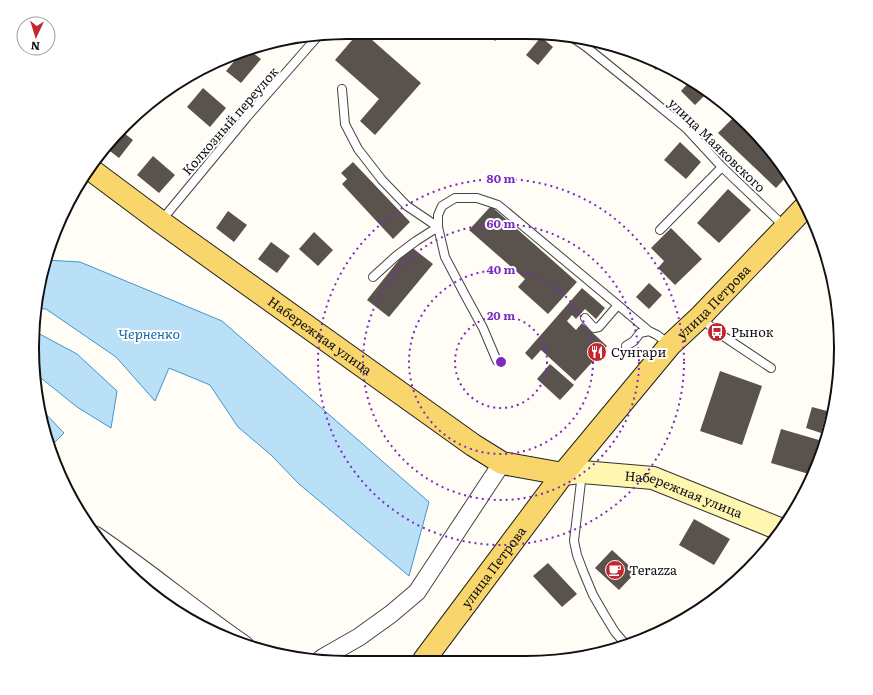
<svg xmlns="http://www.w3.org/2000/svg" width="873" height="695" font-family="Literata,serif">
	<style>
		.water { fill: #b9e0f7; stroke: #3f96cf }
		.building { fill: #5a524d }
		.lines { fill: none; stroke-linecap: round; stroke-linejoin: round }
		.service-casing { stroke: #444; stroke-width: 10 }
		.minor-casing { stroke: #444; stroke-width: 19 }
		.secondary-casing { stroke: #333; stroke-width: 24 }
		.primary-casing { stroke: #222; stroke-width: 24 }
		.service { stroke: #fff; stroke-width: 8 }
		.minor { stroke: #fff; stroke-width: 17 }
		.secondary { stroke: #fff6b0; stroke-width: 22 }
		.primary { stroke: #f9d66b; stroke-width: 22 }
		.ring { fill: none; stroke: #7b2cbf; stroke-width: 2; stroke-dasharray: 2 4 }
		.labels { text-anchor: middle; stroke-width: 4; stroke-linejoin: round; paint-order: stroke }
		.street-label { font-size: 13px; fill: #111; stroke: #fff }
		.poi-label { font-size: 13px; fill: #111; stroke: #fff; text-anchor: start }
		.water-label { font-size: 14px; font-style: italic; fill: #1768a6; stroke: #fff }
		.rim { fill: none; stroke: #111; stroke-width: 2 }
		.centre { fill: #7b2cbf; stroke: #fff; stroke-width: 2 }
		.ring-label { font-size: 12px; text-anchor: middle; font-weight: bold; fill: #7b2cbf; stroke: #fff; stroke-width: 4; stroke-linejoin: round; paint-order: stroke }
	</style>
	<rect width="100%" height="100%" fill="#fffdf5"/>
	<!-- water -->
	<path class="water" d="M45,260L80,262L222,321L429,502L409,576L299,484L271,455L238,427L210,385L169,368L155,401L116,357L46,309L37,308L43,266Z
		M34,331L77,354L117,391L111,428L77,407L36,374L32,347Z
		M40,408L64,433L50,447L43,429Z"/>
	<!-- building -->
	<path class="building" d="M359,32H363L421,83L375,135L360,121L379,99L335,60Z
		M485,32L500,33H502L495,41Z
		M541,37L553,47L538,65L526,55Z
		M249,50L261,59L241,83L226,71L241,53Z
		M640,54L661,64L656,70Z
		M691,80L708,92L695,105L681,91Z
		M203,88L226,108L210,127L187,107Z
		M737,114L787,176L776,188L718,133Z
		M120,130L133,140L119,158L106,148Z
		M680,142L701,162L686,179L664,160Z
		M153,156L175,175L159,193L137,175Z
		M353,162L410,222L393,239L342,184L347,179L341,173Z
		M728,189L751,210L719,243L697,223Z
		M491,206L577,282L548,314L518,287L525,279L469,230Z
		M228,211L247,225L234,242L216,228Z
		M671,228L702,259L675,285L658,268L664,261L651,248Z
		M314,232L333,250L318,266L299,249Z
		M271,242L290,256L277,273L258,259Z
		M410,246L433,264L389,317L367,300Z
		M649,283L662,295L649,309L636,297Z
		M582,288L605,308L596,319L585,309L576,319L572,315L567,321L576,330L582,323L607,346L575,381L541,350L532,360L525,353Z
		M550,364L574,385L560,400L537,379Z
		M720,371L762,386L742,445L700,431Z
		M812,407L827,411L821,433L806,428Z
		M781,429L819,440L809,474L771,463Z
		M694,519L730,539L714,565L679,545Z
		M612,550L636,572L619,590L595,568Z
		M548,563L577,594L562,607L533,576Z"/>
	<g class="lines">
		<!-- service casing -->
		<g class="service-casing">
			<path id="service" d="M573,38L585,46L637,88L687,129L722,167L785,227
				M342,89L345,124L358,149L382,180L407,206L438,227L416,241L396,256L373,277
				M161,221L247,117L318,36
				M660,230L722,167
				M700,317L717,332L771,368
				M585,318L594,328L599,327L618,305
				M626,346L634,341L640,333L649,331L657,335L670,345
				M497,361L483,328L465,295L445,257L438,227V215L442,206L455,198H477L498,205L649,331
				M582,473L574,541L577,555L583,571L593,595L604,614L615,632L627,646"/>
		</g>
		<!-- minor casing -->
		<g class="minor-casing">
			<path id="minor" d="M95,535C147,570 194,610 245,645
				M322,658L324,657L359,637L391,614L417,592L502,463"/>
		</g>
		<!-- secondary casing -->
		<g class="secondary-casing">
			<g id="secondary">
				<path id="s1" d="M563,474L582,472L653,478L782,530"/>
			</g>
		</g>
		<!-- primary casing -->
		<g class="primary-casing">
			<g id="primary">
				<path id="s2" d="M90,169L161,222L473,445L502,463L563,474"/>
				<path id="s3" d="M424,660L563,474L670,345L700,317L806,206"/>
			</g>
		</g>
		<!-- service -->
		<use href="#service" class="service"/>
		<!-- minor -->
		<use href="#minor" class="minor"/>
		<!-- secondary -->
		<use href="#secondary" class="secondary"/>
		<!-- primary -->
		<use href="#primary" class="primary"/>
	</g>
	<!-- distance rings -->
	<g class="ring">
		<circle cx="501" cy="362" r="46"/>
		<circle cx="501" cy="362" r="92"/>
		<circle cx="501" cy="362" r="138"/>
		<circle cx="501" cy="362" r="183"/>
	</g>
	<!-- icons -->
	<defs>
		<g id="bus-disc" transform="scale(1)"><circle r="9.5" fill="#c4262e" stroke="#fff"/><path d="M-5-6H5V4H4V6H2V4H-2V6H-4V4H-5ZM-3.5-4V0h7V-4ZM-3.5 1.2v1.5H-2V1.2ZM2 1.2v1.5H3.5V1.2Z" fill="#fff"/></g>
		<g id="restaurant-disc" transform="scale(1)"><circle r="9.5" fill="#c4262e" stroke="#fff"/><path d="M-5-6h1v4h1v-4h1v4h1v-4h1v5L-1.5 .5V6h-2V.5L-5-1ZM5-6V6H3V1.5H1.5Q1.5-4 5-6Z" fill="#fff"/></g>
		<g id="cafe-disc" transform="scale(1)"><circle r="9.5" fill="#c4262e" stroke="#fff"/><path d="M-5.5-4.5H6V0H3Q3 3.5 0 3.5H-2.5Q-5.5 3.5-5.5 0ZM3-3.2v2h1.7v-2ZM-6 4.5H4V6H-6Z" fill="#fff"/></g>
	</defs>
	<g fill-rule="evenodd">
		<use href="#bus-disc" x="717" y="332"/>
		<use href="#restaurant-disc" x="597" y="352"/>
		<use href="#cafe-disc" x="615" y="570"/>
	</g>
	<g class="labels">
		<!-- street labels -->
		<g class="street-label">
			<text transform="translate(230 121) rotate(-49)" y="5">Колхозный переулок</text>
			<text transform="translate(717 145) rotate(44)" y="5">улица Маяковского</text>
			<text dy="5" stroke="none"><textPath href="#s3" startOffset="461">улица Петрова</textPath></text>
			<text dy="5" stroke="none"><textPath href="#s2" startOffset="284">Набережная улица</textPath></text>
			<text dy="5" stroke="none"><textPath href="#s1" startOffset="124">Набережная улица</textPath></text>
			<text dy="5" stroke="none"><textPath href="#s3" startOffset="116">улица Петрова</textPath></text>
		</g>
		<!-- poi labels -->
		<g class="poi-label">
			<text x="731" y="337">Рынок</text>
			<text x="611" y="357">Сунгари</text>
			<text x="629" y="575">Terazza</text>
		</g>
		<!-- water labels -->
		<g class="water-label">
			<text x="149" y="339">Черненко</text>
		</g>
	</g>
	<!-- crop -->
	<path d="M0 0H873V695H0ZM347 39H526A308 308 0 0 1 834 347V348A308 308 0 0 1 526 656H347A308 308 0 0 1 39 348V347A308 308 0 0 1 347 39Z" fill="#fff" fill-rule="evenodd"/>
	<path class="rim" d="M347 39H526A308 308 0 0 1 834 347V348A308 308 0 0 1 526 656H347A308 308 0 0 1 39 348V347A308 308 0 0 1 347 39Z"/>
	<circle cx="501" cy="362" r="6" class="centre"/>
	<g class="ring-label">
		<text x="501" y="183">80 m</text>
		<text x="501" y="228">60 m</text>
		<text x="501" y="274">40 m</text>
		<text x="501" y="320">20 m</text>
	</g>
	<!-- north arrow -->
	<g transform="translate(36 36) rotate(184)"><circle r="19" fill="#ffffff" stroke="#a0a0a0"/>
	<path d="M0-3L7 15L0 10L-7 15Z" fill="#c4262e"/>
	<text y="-6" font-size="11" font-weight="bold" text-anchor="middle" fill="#111111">N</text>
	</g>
</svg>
